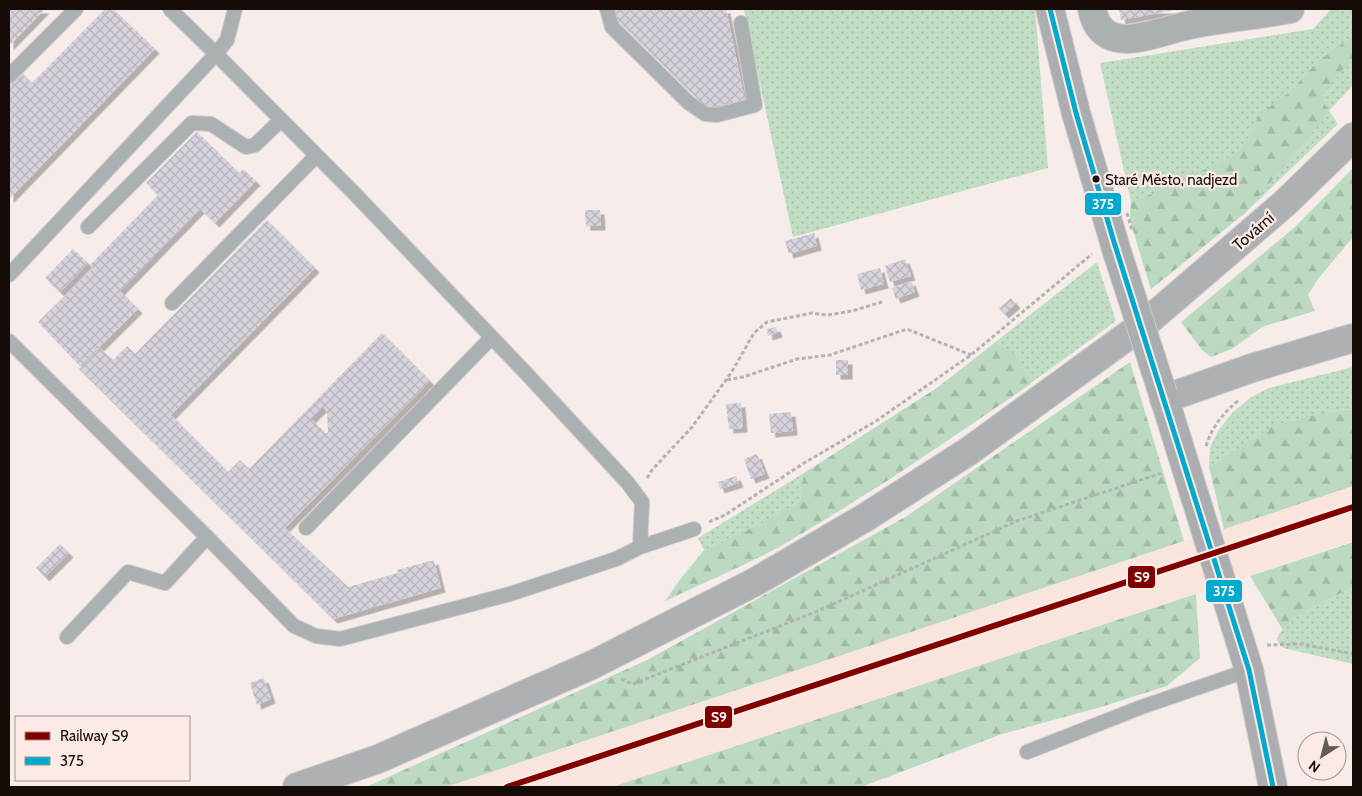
<svg xmlns="http://www.w3.org/2000/svg" width="1362" height="796" font-family="Cabin,sans-serif">
	<style>
		.built { fill: #f9e5dd }
		.grass { fill: url(#grass-dots) }
		.forest { fill: url(#forest-firs) }
		.building { fill: url(#building-cross-hatch); fill-rule: evenodd; filter: url(#shadow) }
		.lines { fill: none; stroke-linecap: round; stroke-linejoin: round }
		.lane-casing { stroke: #d1cac7; stroke-width: 16 }
		.street-casing { stroke: #d1cac7; stroke-width: 30 }
		.secondary-casing { stroke: #d1cac7; stroke-width: 30 }
		.primary-casing { stroke: #d1cac7; stroke-width: 30 }
		.path { stroke: #b3b3b4; stroke-width: 3; stroke-dasharray: 4 2.5; stroke-linecap: butt }
		.lane { stroke: #abb0b3; stroke-width: 14 }
		.street { stroke: #abb0b3; stroke-width: 28 }
		.secondary { stroke: #aaaeb1; stroke-width: 28 }
		.primary { stroke: #aeb1b3; stroke-width: 28 }
		.secondary-bridge-casing { stroke: #d1cac7; stroke-width: 30; stroke-linecap: butt }
		.path-bridge { stroke: #b3b3b4; stroke-width: 3; stroke-dasharray: 4 2.5; stroke-linecap: butt }
		.secondary-bridge { stroke: #aaaeb1; stroke-width: 28 }
		.bus-1-casing { stroke: #fcebe4; stroke-width: 9 }
		.bus-1 { stroke: #00a9ce; stroke-width: 5 }
		.rail-1-casing { stroke: #fcebe4; stroke-width: 10 }
		.rail-1 { stroke: #800000; stroke-width: 6 }
		.bus-dot { fill: #150c08; stroke: #fcebe4; stroke-width: 2 }
		.labels { text-anchor: middle; stroke-width: 4.5; stroke-linejoin: round; paint-order: stroke }
		.bus-label { font-size: 15px; fill: #150c08; stroke: #fcebe4; text-anchor: start }
		.street-label { font-size: 16px; fill: #150c08; stroke: #fcebe4 }
		.line-badge { stroke: #fcebe4; stroke-width: 2 }
		.badge-label { font-size: 14px; text-anchor: middle; font-weight: bold; fill: #fff }
	</style>
	<defs>
		<pattern id="grass-dots" width="8" height="8" patternUnits="userSpaceOnUse" patternTransform="scale(1.25)"><rect width="8" height="8" fill="#c1dec5"/><path d="M2 2h.1M6 6h.1" fill="none" stroke="#a5bda8" stroke-width="1.8" stroke-linecap="round"/></pattern>
		<pattern id="forest-firs" width="22" height="20" patternUnits="userSpaceOnUse" patternTransform="scale(1.25)"><rect width="22" height="20" fill="#bcdac1"/><path d="M5 1l3.5 6h-7zM16 11l3.5 6h-7z" fill="#a1baa4"/></pattern>
		<pattern id="building-cross-hatch" width="8" height="8" patternUnits="userSpaceOnUse" patternTransform="scale(1.25)"><rect width="8" height="8" fill="#d6d3dd"/><path d="M0 0l8 8M0 8l8-8" fill="none" stroke="#b7b4bc"/></pattern>
		<filter id="shadow"><feDropShadow dx="4.5" dy="4.5" stdDeviation="0" flood-color="#0004"/></filter>
	</defs>
	<rect width="100%" height="100%" fill="#f6edea"/>
	<!-- built -->
	<path class="built" d="M1353,486V541L1250,576L612,787H446L1184,541Z"/>
	<!-- grass -->
	<path class="grass" d="M749,9H1035L1048,168L793,237L744,10Z
		M1331,9H1353V85L1329,111L1338,124L1245,213L1151,289L1130,220L1131,202L1100,63L1313,29Z
		M1097,262L1116,321C1008,401 897,478 781,546C745,566 702,583 665,601L681,578L704,550L698,538L817,465L937,388Z
		M1353,367V409L1328,412L1237,450L1209,467L1210,448L1218,431L1232,413L1251,397L1269,388Z
		M1353,587V664L1283,648L1277,640L1279,634L1293,618Z"/>
	<!-- forest -->
	<path class="forest" d="M1353,36V61L1344,68L1321,96L1328,111L1321,122L1245,213L1151,289L1130,220L1131,202L1159,191L1182,176L1201,171L1223,161L1242,149L1259,115L1290,92L1318,61Z
		M1353,168V237L1318,279L1308,295L1315,311L1262,327L1232,349L1211,357L1202,350L1181,322L1296,226Z
		M995,343L1017,355L1031,384L890,479L779,547L665,601L703,552L760,524L800,502L804,473L937,388Z
		M1130,362L1184,541L446,787H366L647,660L907,516Z
		M1353,409V486L1224,529L1209,467L1275,425L1328,412Z
		M1353,542V587L1293,618L1283,630L1250,576Z
		M1196,594L1200,658L1167,686L1101,707L1002,734L861,787H612Z"/>
	<!-- building -->
	<path class="building" d="M9,9H45L9,46Z
		M105,9H113L155,49L9,199V77L17,68L32,83Z
		M613,9H726L745,100L707,108L615,18Z
		M1119,9H1175V10L1121,20Z
		M197,132L239,173L243,169L256,181L215,223L200,209L120,291L138,309L80,366L38,322L93,268L90,265L158,195L146,183Z
		M585,210H600L601,226H586Z
		M267,220L315,268L171,415L228,472L240,460L249,469L382,333L430,381L285,528L348,587L398,573L397,570L434,560L441,588L333,619L79,369L100,348L113,360L127,346L135,354ZM323,407L327,412L328,432L326,434L311,419Z
		M814,233L817,246L789,254L785,241Z
		M73,249L88,263L60,292L45,278Z
		M905,259L911,276L890,282L885,266Z
		M880,268L884,284L861,290L857,274Z
		M911,281L915,292L896,299L892,288Z
		M1011,298L1016,304L1004,314L999,308Z
		M776,327L778,333L768,336L767,329Z
		M836,360H848V375H836Z
		M741,403L743,428L729,429L726,404Z
		M791,412L793,431L771,433L769,414Z
		M757,454L765,474L751,479L744,459Z
		M736,476L739,483L720,489L718,482Z
		M60,544L69,553L45,577L36,568Z
		M264,678L271,699L257,705L250,683Z"/>
	<g class="lines">
		<!-- lane casing -->
		<g class="lane-casing">
			<path id="lane" d="M235,9L227,40L216,54L353,192L524,371L627,482L642,502L640,547
				M607,9L612,27L689,103L705,114L717,115L755,105L741,23
				M9,76L76,9
				M88,227L192,123L211,124L246,147L255,145L280,121
				M9,275L216,54L170,9
				M172,303L316,156
				M9,341L207,537L294,626L316,636L340,639L510,594L616,559L640,547L694,529
				M306,528L491,338
				M67,637L128,572L165,583L207,537
				M1027,752L1139,708L1249,670"/>
		</g>
		<!-- street casing -->
		<g class="street-casing">
			<path id="street" d="M1092,9C1095,24 1102,35 1118,38C1137,43 1174,27 1194,24C1226,18 1258,15 1290,9"/>
		</g>
		<!-- secondary casing -->
		<g class="secondary-casing">
			<path id="secondary" d="M1050,9L1076,113L1117,252
				M1163,394L1249,670L1273,787"/>
		</g>
		<!-- primary casing -->
		<g class="primary-casing">
			<path id="primary" d="M1164,399L1252,368L1353,338
				M297,787L378,759L592,665L755,582L866,517L969,451L1148,321L1284,204L1353,137"/>
		</g>
		<!-- path -->
		<path class="path" d="M727,380L743,377L797,359L830,355L907,329L971,355
			M1206,446C1212,427 1223,413 1238,401
			M647,478L652,470L692,427L731,373L754,333L767,322L812,313L828,315L852,311L882,302
			M709,522L725,515L804,463L876,421L971,355L1092,254
			M1267,645L1301,644L1353,654
			M621,679L633,684L818,611L1017,521L1162,473"/>
		<!-- lane -->
		<use href="#lane" class="lane"/>
		<!-- street -->
		<use href="#street" class="street"/>
		<!-- secondary -->
		<use href="#secondary" class="secondary"/>
		<!-- primary -->
		<use href="#primary" class="primary"/>
		<!-- secondary-bridge casing -->
		<g class="secondary-bridge-casing">
			<path id="secondary-bridge" d="M1117,252L1163,394"/>
		</g>
		<!-- path-bridge -->
		<path class="path-bridge" d="M1127,213L1132,231"/>
		<!-- secondary-bridge -->
		<use href="#secondary-bridge" class="secondary-bridge"/>
		<!-- bus-1 casing -->
		<g class="bus-1-casing">
			<path id="bus-1" d="M1050,9L1076,113L1114,242L1249,670L1273,787"/>
		</g>
		<!-- bus-1 -->
		<use href="#bus-1" class="bus-1"/>
		<!-- rail-1 casing -->
		<g class="rail-1-casing">
			<path id="rail-1" d="M507,787L1353,507"/>
		</g>
		<!-- rail-1 -->
		<use href="#rail-1" class="rail-1"/>
	</g>
	<!-- markers -->
	<circle class="bus-dot" cx="1096" cy="179" r="4.5"/>
	<g class="labels">
		<!-- bus labels -->
		<g class="bus-label">
			<text x="1105" y="185">Staré Město, nadjezd</text>
		</g>
		<!-- street labels -->
		<g class="street-label">
			<text transform="translate(1253 231) rotate(-41)" y="6">Tovární</text>
		</g>
	</g>
	<g class="line-badge">
		<rect x="1084" y="192" width="38" height="24" rx="5" fill="#00a9ce"/>
		<rect x="1127" y="565" width="29" height="24" rx="5" fill="#800000"/>
		<rect x="1205" y="579" width="38" height="24" rx="5" fill="#00a9ce"/>
		<rect x="704" y="705" width="29" height="24" rx="5" fill="#800000"/>
	</g>
	<g class="badge-label">
		<text x="1103" y="209">375</text>
		<text x="1142" y="582">S9</text>
		<text x="1224" y="596">375</text>
		<text x="719" y="722">S9</text>
	</g>
	<!-- border -->
	<rect width="1362" height="796" fill="none" stroke="#150c08" stroke-width="20"/>
	<!-- legend -->
	<rect x="15" y="716" width="175" height="65" fill="#fcebe4" stroke="#a0928c"/>
	<rect x="25" y="732" width="25" height="8" fill="#800000" stroke="#a0928c"/>
	<text x="60" y="741" font-size="15" fill="#150c08">Railway S9</text>
	<rect x="25" y="757" width="25" height="8" fill="#00a9ce" stroke="#a0928c"/>
	<text x="60" y="766" font-size="15" fill="#150c08">375</text>
	<!-- north arrow -->
	<g transform="translate(1322 756) rotate(216)"><circle r="24" fill="#fcebe4" stroke="#a0928c"/>
	<path d="M0-4L9 19L0 12L-9 19Z" fill="#645b57"/>
	<text y="-8" font-size="14" font-weight="bold" text-anchor="middle" fill="#150c08">N</text>
	</g>
</svg>
